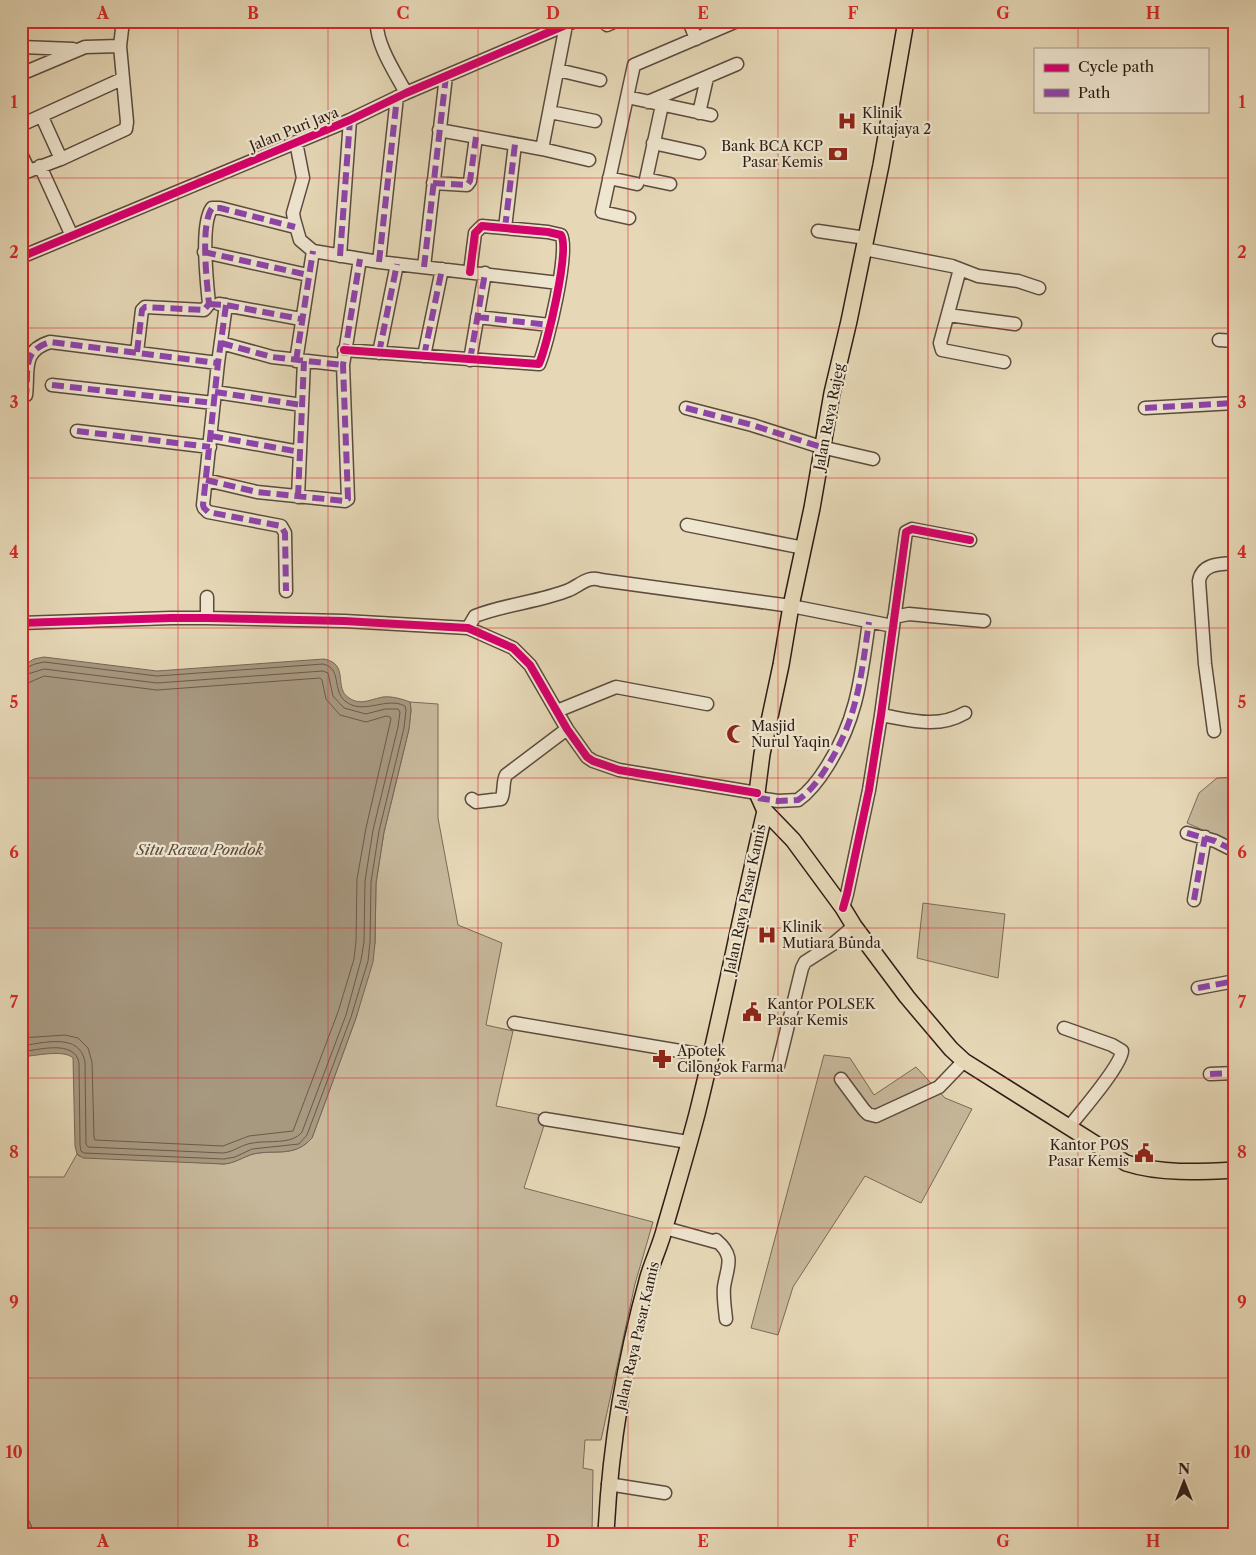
<svg xmlns="http://www.w3.org/2000/svg" width="1256" height="1555" font-family="'Libre Caslon Text',serif">
	<style>
		.green { fill: #c7b89b; stroke: #7a6a58 }
		.water { fill: #a79880; stroke: #766655 }
		.lines { fill: none; stroke-linecap: round; stroke-linejoin: round }
		.shore { stroke: #6a5a4a; stroke-width: 1 }
		.minor-casing { stroke: #5b4b3e; stroke-width: 15 }
		.major-casing { stroke: #2d1c15; stroke-width: 18 }
		.minor { stroke: #efe6d0; stroke-width: 12 }
		.major { stroke: #e6d8b7; stroke-width: 15 }
		.quiet { stroke: #8e44ad; stroke-width: 6; stroke-dasharray: 12 6; stroke-linecap: butt }
		.cycleway-casing { stroke: #efe6d0; stroke-width: 11 }
		.cycleway { stroke: #d6006c; stroke-width: 8 }
		.grid { fill: none; stroke: #d62828; stroke-width: 1; stroke-opacity: 0.55 }
		.labels { text-anchor: middle; stroke-width: 4.5; stroke-linejoin: round; paint-order: stroke }
		.poi-label { font-size: 14px; fill: #2d1c15; stroke: #efe6d0; text-anchor: start }
		.street-label { font-size: 14px; fill: #2d1c15; stroke: #efe6d0 }
		.water-label { font-size: 15px; font-style: italic; fill: #58473a; stroke: #efe6d0 }
		.neatline { fill: none; stroke: #d62828; stroke-width: 2 }
		.grid-label { font-size: 16px; text-anchor: middle; font-weight: bold; fill: #d62828 }
	</style>
	<rect width="100%" height="100%" fill="#e6d8b7"/>
	<filter id="stains"><feTurbulence type="fractalNoise" baseFrequency=".004" numOctaves="4"/><feColorMatrix values="0 0 0 0 .2 0 0 0 0 .09 0 0 0 0 .02 0 0 0 .5 -.17"/></filter>
	<radialGradient id="worn" r=".72"><stop offset=".6" stop-color="#630" stop-opacity="0"/><stop offset="1" stop-color="#630" stop-opacity=".3"/></radialGradient>
	<!-- green -->
	<path class="green" d="M410,702L438,704V818L458,925L502,943L486,1025L513,1031L496,1106L547,1116L524,1188L653,1222L635,1284L601,1440H585L583,1468L593,1470L592,1534H35L21,1504V1177H64L77,1154L79,1156L224,1164C235,1163 243,1157 253,1154C276,1149 294,1158 312,1138L356,1018L375,943L376,883L384,832L409,729L411,710Z
		M1235,777V844L1187,823L1199,793L1217,778Z
		M923,903L1005,914L998,978L917,958Z
		M824,1055L850,1058L874,1095L916,1067L945,1098L972,1109L921,1203L865,1176L793,1287L778,1335L751,1328Z"/>
	<!-- water -->
	<path class="water" d="M44,657L157,671L324,659C350,664 333,688 349,698C361,706 371,699 383,697C392,696 402,699 410,702L411,710L409,729L384,832L376,883L375,943L373,962L356,1018L312,1138C294,1158 276,1149 253,1154C243,1157 235,1163 224,1164L83,1158L77,1154L75,1146L73,1058C64,1049 34,1056 21,1057V667L34,659Z
		M21,1504L35,1534H21Z"/>
	<g class="lines">
		<!-- shore -->
		<path class="shore" d="M21,670L35,664L44,662L157,676L323,664C342,668 332,690 345,701C363,716 386,696 405,706L406,710L404,728L379,831L371,882L370,942L368,961L351,1017L307,1135L299,1144L252,1149L235,1157L224,1159L84,1153L81,1151L80,1145L79,1063C75,1039 38,1050 21,1052
			M21,676L44,669L157,683L323,671L328,673L333,696L344,708L366,714L385,709H398L400,712L398,727L373,830L365,881L364,942L361,960L346,1015L302,1132C292,1145 268,1140 253,1143C242,1144 234,1152 223,1153L88,1147L86,1144L85,1062C80,1032 43,1043 21,1046
			M21,684L28,683L44,676L157,690L320,678L322,680L326,699L340,715L366,722L386,716L390,717L391,719L366,828L357,879L356,941L354,959L338,1012L293,1131L249,1136L223,1146L95,1140L94,1137L92,1062L88,1048L78,1038L65,1035L21,1038"/>
		<!-- minor casing -->
		<g class="minor-casing">
			<path id="minor" d="M377,21C375,43 396,74 406,93
				M689,21L696,39
				M607,25L616,21
				M21,47L73,49
				M558,70L600,80
				M21,74L85,47L120,46
				M627,97L711,115
				M648,102L737,64
				M662,105L646,179L670,184
				M550,112L595,121
				M699,113L707,78
				M42,117L61,159
				M21,125L122,79
				M439,130L542,149L589,160
				M296,142L303,178L293,213L294,219L300,240L313,251L379,262L559,283
				M653,143L699,153
				M542,149L566,25
				M21,154L29,171
				M40,166L72,236
				M21,174L61,159L126,129L127,122L120,46L123,21
				M609,178L637,184
				M433,183L467,185L470,181L476,137
				M629,218L602,212L634,65L737,21
				M505,228L515,144
				M818,231L859,237L867,235
				M864,249L952,266L978,276L1018,281L1039,288
				M204,252L308,275
				M340,256L350,120
				M21,257L350,120L406,93L575,21
				M379,262L397,97
				M424,267L446,76
				M960,269L940,343L942,350L1004,362
				M219,304L301,319
				M226,305L218,363L203,505L204,508L208,512L281,526L285,533L286,591
				M948,315L1015,324
				M477,317L550,325
				M1219,340L1235,341
				M221,343L272,357L343,365
				M344,350L539,364C547,346 570,250 561,235L548,232L482,226L475,233L470,272
				M137,352L142,310L145,307L204,310L209,304C207,283 200,224 212,208H220L295,227
				M379,353L397,264
				M424,356L442,269
				M470,360L485,273
				M296,361L313,251
				M52,385L214,403
				M215,392L302,405
				M21,397L26,395C29,371 21,351 50,342L218,363
				M686,408L752,425L821,447L873,459
				M1145,408L1235,403
				M77,431L210,447
				M211,436L300,452
				M206,480L257,492L345,501L348,499L343,365L360,259
				M298,497L304,361
				M687,525L804,548
				M894,617L909,614L984,621
				M207,618V597
				M21,623L171,618H207L344,621L468,628L513,648L530,665L567,729L587,757L593,761L619,770L757,793
				M468,628L475,616C506,604 539,602 569,590C580,585 589,575 601,580L791,606L893,626
				M557,711L616,687L707,704
				M881,715C911,720 937,729 965,713
				M1214,731L1205,664L1199,581C1202,563 1221,564 1235,563
				M758,798L778,801L798,800C811,791 820,778 828,765C858,717 861,676 869,622
				M472,799L476,802L501,799C505,792 502,783 506,775L567,729
				M1187,833L1215,841L1235,851
				M1194,900L1205,837
				M843,908L847,894L869,790L881,715L906,532L912,529L970,540
				M1198,988L1235,981
				M514,1023L710,1056
				M1064,1028L1112,1045L1122,1051C1121,1066 1080,1113 1069,1127
				M778,1066L802,968L805,962L833,944L854,926
				M1210,1074L1235,1073
				M841,1079L864,1110L868,1114L876,1116L939,1087L964,1061
				M545,1119L688,1142
				M665,1228L716,1242V1240C736,1257 727,1266 724,1287C723,1297 725,1309 726,1319
				M608,1484L665,1493"/>
		</g>
		<!-- major casing -->
		<g class="major-casing">
			<path id="major" d="M906,21L881,165L849,321L832,393L812,508L791,606L781,665L762,754L757,793L765,811L793,840L843,908L854,926L907,997L951,1049L964,1061L1126,1163C1160,1174 1199,1172 1235,1170
				M606,1534C610,1447 625,1360 648,1277C653,1260 661,1244 665,1227C676,1189 687,1152 697,1114C722,1014 741,912 765,811"/>
		</g>
		<!-- minor -->
		<use href="#minor" class="minor"/>
		<!-- major -->
		<use href="#major" class="major"/>
		<!-- quiet -->
		<path class="quiet" d="M433,183L467,185L470,181L476,137
			M505,228L515,144
			M204,252L308,275
			M340,256L350,120
			M379,262L397,97
			M424,267L446,76
			M209,304L226,305L301,319
			M226,305L218,363L203,505L204,508L208,512L281,526L285,533L286,591
			M477,317L550,325
			M221,343L272,357L343,365
			M137,352L142,310L145,307L204,310L209,304C207,283 200,224 212,208H220L295,227
			M379,353L397,264
			M424,356L442,269
			M470,360L485,273
			M296,361L313,251
			M52,385L214,403
			M215,392L302,405
			M21,397L26,395C29,371 21,351 50,342L218,363
			M686,408L752,425L821,447
			M1145,408L1235,403
			M77,431L210,447
			M211,436L300,452
			M206,480L257,492L345,501L348,499L343,365L360,259
			M298,497L304,361
			M758,798L778,801L798,800C811,791 820,778 828,765C858,717 861,676 869,622
			M1187,833L1215,841L1235,851
			M1194,900L1205,837
			M1198,988L1235,981
			M1210,1074L1235,1073"/>
		<!-- cycleway casing -->
		<g class="cycleway-casing">
			<path id="cycleway" d="M21,257L350,120L406,93L575,21
				M344,350L539,364C547,346 570,250 561,235L548,232L482,226L475,233L470,272
				M21,623L171,618H207L344,621L468,628L513,648L530,665L567,729L587,757L593,761L619,770L757,793
				M843,908L847,894L869,790L881,715L906,532L912,529L970,540"/>
		</g>
		<!-- cycleway -->
		<use href="#cycleway" class="cycleway"/>
	</g>
	<!-- grid -->
	<path class="grid" d="M178,21V1534M328,21V1534M478,21V1534M628,21V1534M778,21V1534M928,21V1534M1078,21V49M1078,111V1534M21,178H1235M21,328H1235M21,478H1235M21,628H1235M21,778H1235M21,928H1235M21,1078H1235M21,1228H1235M21,1378H1235"/>
	<!-- icons -->
	<defs>
		<g id="hospital-bare" transform="scale(1.5)"><path d="M-5-5h3v3.5h4V-5h3V5h-3V1.5h-4V5h-3Z" fill="#8f2418" stroke="#efe6d0" stroke-width="2.5" paint-order="stroke"/></g>
		<g id="bank-bare" transform="scale(1.5)"><path d="M-6-4H6V4H-6ZM0-2.3a2.3 2.3 0 1 0 0 4.6a2.3 2.3 0 1 0 0-4.6Z" fill="#8f2418" stroke="#efe6d0" stroke-width="2.5" paint-order="stroke"/></g>
		<g id="mosque-bare" transform="scale(1.5)"><path d="M3.5-4.9A6 6 0 1 0 3.5 4.9A5 5 0 1 1 3.5-4.9Z" fill="#8f2418" stroke="#efe6d0" stroke-width="2.5" paint-order="stroke"/></g>
		<g id="civic-bare" transform="scale(1.5)"><path d="M-.6-6.5H3V-4.5H.6V-3L4-1V1h2V6H-6V1h2V-1L-.6-3ZM-1.2 2.5V6h2.4V2.5Z" fill="#8f2418" stroke="#efe6d0" stroke-width="2.5" paint-order="stroke"/></g>
		<g id="pharmacy-bare" transform="scale(1.5)"><path d="M-2-6h4v4h4v4h-4v4h-4v-4h-4v-4h4Z" fill="#8f2418" stroke="#efe6d0" stroke-width="2.5" paint-order="stroke"/></g>
	</defs>
	<g fill-rule="evenodd">
		<use href="#hospital-bare" x="847" y="121"/>
		<use href="#bank-bare" x="838" y="154"/>
		<use href="#mosque-bare" x="736" y="734"/>
		<use href="#hospital-bare" x="767" y="935"/>
		<use href="#civic-bare" x="752" y="1012"/>
		<use href="#pharmacy-bare" x="662" y="1059"/>
		<use href="#civic-bare" x="1144" y="1153"/>
	</g>
	<g class="labels">
		<!-- poi labels -->
		<g class="poi-label">
			<text x="862" y="118">Klinik<tspan x="862" dy="16">Kutajaya 2</tspan></text>
			<text x="823" y="151" text-anchor="end">Bank BCA KCP<tspan x="823" dy="16">Pasar Kemis</tspan></text>
			<text x="751" y="731">Masjid<tspan x="751" dy="16">Nurul Yaqin</tspan></text>
			<text x="782" y="932">Klinik<tspan x="782" dy="16">Mutiara Bunda</tspan></text>
			<text x="767" y="1009">Kantor POLSEK<tspan x="767" dy="16">Pasar Kemis</tspan></text>
			<text x="677" y="1056">Apotek<tspan x="677" dy="16">Cilongok Farma</tspan></text>
			<text x="1129" y="1150" text-anchor="end">Kantor POS<tspan x="1129" dy="16">Pasar Kemis</tspan></text>
		</g>
		<!-- street labels -->
		<g class="street-label">
			<text transform="translate(294 129) rotate(-22)" y="5">Jalan Puri Jaya</text>
			<text transform="translate(829 417) rotate(-79)" y="5">Jalan Raya Rajeg</text>
			<text transform="translate(745 899) rotate(-78)" y="5">Jalan Raya Pasar Kamis</text>
			<text transform="translate(637 1336) rotate(-77)" y="5">Jalan Raya Pasar Kamis</text>
		</g>
		<!-- water labels -->
		<g class="water-label">
			<text x="200" y="855">Situ Rawa Pondok</text>
		</g>
	</g>
	<!-- margin -->
	<rect width="1256" height="1555" fill="none" stroke="#e6d8b7" stroke-width="55"/>
	<!-- legend -->
	<rect x="1034" y="48" width="175" height="65" fill="#efe6d0" stroke="#a19585"/>
	<rect x="1044" y="64" width="25" height="8" fill="#d6006c" stroke="#a19585"/>
	<text x="1078" y="72" font-size="15" fill="#2d1c15">Cycle path</text>
	<rect x="1044" y="89" width="25" height="8" fill="#8e44ad" stroke="#a19585"/>
	<text x="1078" y="98" font-size="15" fill="#2d1c15">Path</text>
	<!-- north arrow -->
	<g transform="translate(1184 1482)" stroke="#efe6d0" stroke-width="4" paint-order="stroke">
	<path d="M0-4L9 19L0 12L-9 19Z" fill="#2d1c15"/>
	<text y="-8" font-size="14" font-weight="bold" text-anchor="middle" fill="#2d1c15">N</text>
	</g>
	<rect x="28" y="28" width="1200" height="1500" class="neatline"/>
	<g class="grid-label">
		<text x="103" y="19">A</text>
		<text x="253" y="19">B</text>
		<text x="403" y="19">C</text>
		<text x="553" y="19">D</text>
		<text x="703" y="19">E</text>
		<text x="853" y="19">F</text>
		<text x="1003" y="19">G</text>
		<text x="1153" y="19">H</text>
		<text x="14" y="108">1</text>
		<text x="1242" y="108">1</text>
		<text x="14" y="258">2</text>
		<text x="1242" y="258">2</text>
		<text x="14" y="408">3</text>
		<text x="1242" y="408">3</text>
		<text x="14" y="558">4</text>
		<text x="1242" y="558">4</text>
		<text x="14" y="708">5</text>
		<text x="1242" y="708">5</text>
		<text x="14" y="858">6</text>
		<text x="1242" y="858">6</text>
		<text x="14" y="1008">7</text>
		<text x="1242" y="1008">7</text>
		<text x="14" y="1158">8</text>
		<text x="1242" y="1158">8</text>
		<text x="14" y="1308">9</text>
		<text x="1242" y="1308">9</text>
		<text x="14" y="1458">10</text>
		<text x="1242" y="1458">10</text>
		<text x="103" y="1547">A</text>
		<text x="253" y="1547">B</text>
		<text x="403" y="1547">C</text>
		<text x="553" y="1547">D</text>
		<text x="703" y="1547">E</text>
		<text x="853" y="1547">F</text>
		<text x="1003" y="1547">G</text>
		<text x="1153" y="1547">H</text>
	</g>
	<rect width="100%" height="100%" filter="url(#stains)"/>
	<rect width="100%" height="100%" fill="url(#worn)"/>
</svg>
